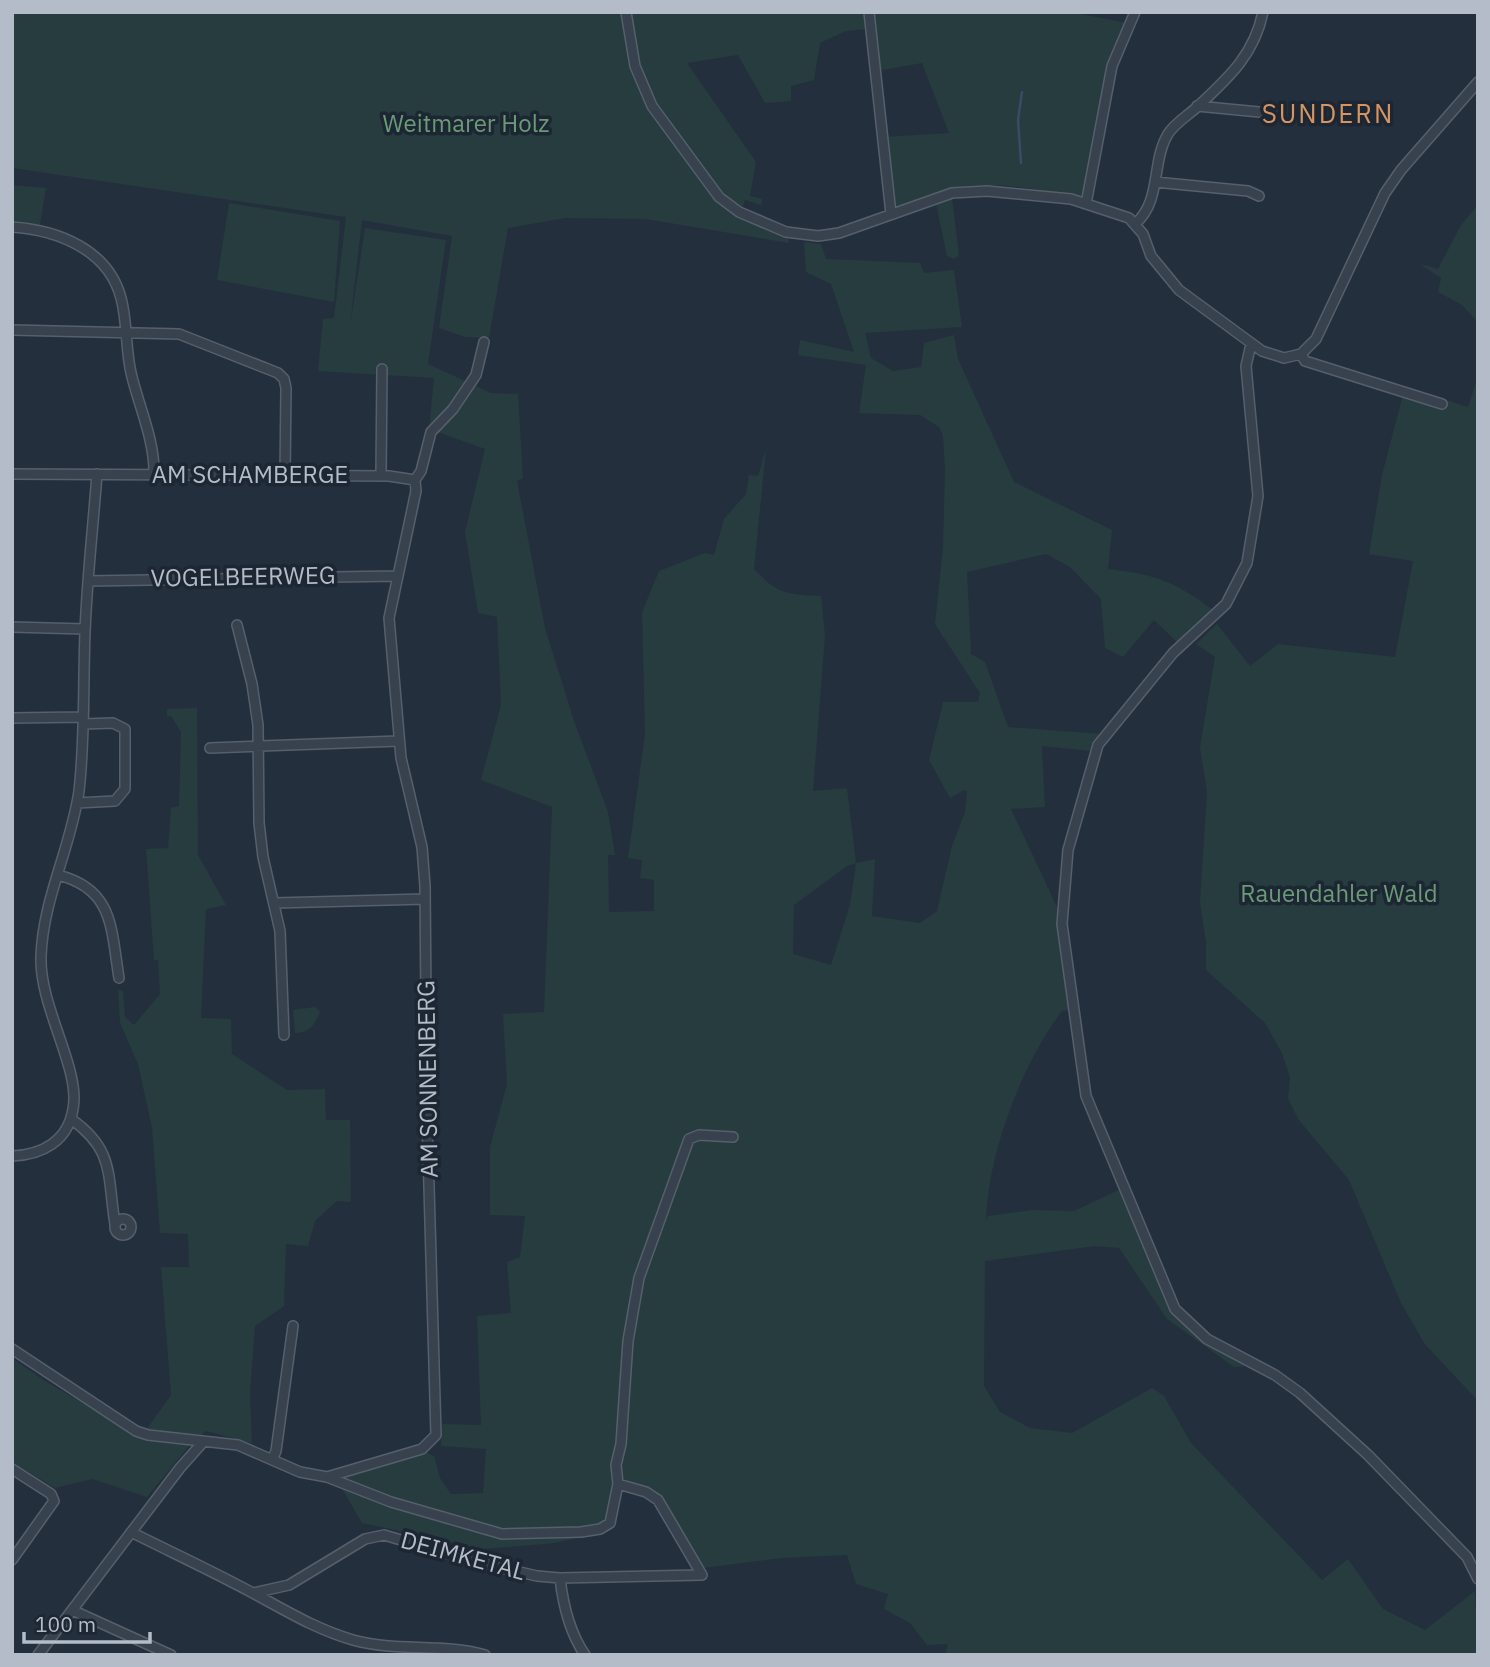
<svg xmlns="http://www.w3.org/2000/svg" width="1490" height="1667" font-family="'IBM Plex Sans',sans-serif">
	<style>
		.green { fill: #263c3f; fill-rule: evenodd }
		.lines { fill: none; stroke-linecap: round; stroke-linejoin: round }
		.stream { stroke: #394c67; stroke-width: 2.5 }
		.minor-casing { stroke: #565f6c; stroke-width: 12 }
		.minor { stroke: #38414e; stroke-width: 9 }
		.labels { text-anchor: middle; stroke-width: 7; stroke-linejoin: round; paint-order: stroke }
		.park-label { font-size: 24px; fill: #6b9a76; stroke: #1d2633 }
		.street-label { font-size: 24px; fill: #b4bcc9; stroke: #1d2633 }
		.neighbourhood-label { font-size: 26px; letter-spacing: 2px; fill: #d59563; stroke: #1d2633 }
	</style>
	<rect width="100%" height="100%" fill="#242f3e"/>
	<!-- green -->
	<path class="green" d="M12,12H866L867,29L846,31L820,43L814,80L791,86V101L765,103L738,55L687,63L756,162L750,196L762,199L761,205L745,200L742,209L785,226L789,243L645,219L566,218L508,228L489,338L465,337L439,328L452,236L362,220L350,326L365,228L446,240L428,364L491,393L518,394L523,478L517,481L545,628L574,721L608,812L615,855H608L609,912L654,911V880L640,878L642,860L628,858L645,734L642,612L659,571L705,553L714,555L724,519L746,494L749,475L758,476L766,449L754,569C778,595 787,594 821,596L825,636L813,791L847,788L856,863L875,859L872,916L920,923L937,911L952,846L965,812L967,792L964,790L950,798L929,760L943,702H978L980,693L935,624L943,547L945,468L943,436L939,427L920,415L859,413L866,365L798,355L800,340L854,352L831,284L806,272L804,242L821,244L826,259L920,263L924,273L954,270L962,327L865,333L871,358L893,371L921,367L924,343L954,335L958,359L1014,482L1112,530L1108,569C1157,575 1174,581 1213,610L1178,643L1154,620L1123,657L1105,648L1101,599L1070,567L1046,554L967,572L971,654L985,662L1008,727L1101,734L1091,751L1042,746L1045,807L1011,809L1058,909L1073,1010L1062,1011C1022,1063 988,1154 986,1221L988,1216L1032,1210L1074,1211L1121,1189L1173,1310L1250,1366L1234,1367L1167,1319L1119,1248L1095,1246L985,1261L984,1386L1000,1412L1030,1428L1072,1433L1152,1388L1164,1396L1191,1443L1322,1580L1348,1559L1383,1609L1425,1630L1475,1591L1478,1655H945L948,1644L927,1645L910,1623L884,1609L888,1594L856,1584L847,1555L782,1558L703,1568L660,1496L625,1482C618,1499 620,1515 611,1530L555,1543L483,1549L362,1523L344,1492L326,1475L418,1448L434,1456L440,1478L451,1494L483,1493L486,1449L441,1446L442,1424L481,1425L477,1316L511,1313L507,1262L520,1257L525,1216L490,1215V1147L507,1084L503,1014L544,1012L552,807L481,780L501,705L497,617L478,613L465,532L485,449L429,429L434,378L318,371L323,319L334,318L346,217L12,168ZM856,863L850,905L831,965L793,954L794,905L847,866Z
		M873,12H1071L1127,23C1103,79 1096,136 1087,196L1083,199C1043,190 990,179 949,189C931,193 912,203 894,209L884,137L949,133L922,63L877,71Z
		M12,185L46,188L40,225L12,222Z
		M952,198L959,255L954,259L947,256L936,204Z
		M229,203L340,221L334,302L217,280Z
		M1478,205V322L1462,305L1438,292L1441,278L1420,264L1438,269L1461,225Z
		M1478,376V1401L1424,1343L1401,1303L1349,1180L1298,1119L1288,1098L1290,1078L1282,1053L1265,1023L1206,970V943L1200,902L1207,792L1200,747L1215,657L1196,644L1217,624L1250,666L1278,644L1395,657L1413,561L1369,554L1382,475L1405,387L1468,407Z
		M197,708L198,855L226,905L206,909L201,1018L231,1019L232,1054L287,1090L325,1089L326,1120H350L351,1202L337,1201L315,1221L308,1246L286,1244L284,1306L255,1326L250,1394L252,1443L206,1431L189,1446L147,1497L92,1479L55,1488L12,1462V1358L45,1381L141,1437L171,1395L161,1267H189L188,1234L160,1233L152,1128L138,1064L120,1023L118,990L123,991L125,1017L134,1025L160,994L158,960H154L146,849L168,848L171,808L179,806L181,732L171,716H167V709Z
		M315,1007L320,1012C315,1024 310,1033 295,1033L293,1010Z"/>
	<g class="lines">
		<!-- stream -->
		<path class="stream" d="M1021,163L1018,120L1022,92"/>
		<!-- minor casing -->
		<g class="minor-casing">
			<path id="minor" d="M626,12L635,66L652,106L719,197L739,212L786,232L818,236L839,233L952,193L987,191L1071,199L1129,218L1143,234L1151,256L1179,290L1262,351L1284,358L1301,354L1316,339L1385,193L1401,170L1478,82
				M869,12L891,214
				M1197,106L1279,114
				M1155,182L1248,191L1259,196
				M1086,204L1112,66L1135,12
				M1135,224C1162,201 1151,162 1168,134C1174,124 1187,116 1196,108C1227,79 1254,56 1263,12
				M12,227C57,230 108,249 121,298C128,324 125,351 132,377C140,409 155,442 154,475
				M12,330L179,334L278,373L284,379L286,388L285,476
				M1251,344L1246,366L1258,496L1247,563L1226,604L1173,653L1098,745L1068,850L1062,924L1086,1096L1175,1309L1207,1339L1275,1375L1300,1393L1368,1455L1467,1557L1478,1579
				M1301,354L1305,361L1442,404
				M12,474L389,476L415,480L416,491L389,618L401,758L422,847L425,886L427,1116L436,1435L422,1449L327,1477L300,1472L238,1445L148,1435L136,1431L12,1349
				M381,476L382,369
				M415,480L421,471L431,432L453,409L476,375L484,342
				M88,581L397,576
				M237,625L252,684L258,725L259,823L263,857L280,931L284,1035
				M12,627L85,629
				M12,718L83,717
				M210,748L399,741
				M77,803L115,801L125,789V729L113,723L83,724
				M58,875C114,889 111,929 119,978
				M275,903L425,899
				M71,1119C115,1150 107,1175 115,1224
				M12,1156C42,1155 68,1141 73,1109C81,1069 39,1007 41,956C43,899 71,847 79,791C85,739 83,685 85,632C87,579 93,527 97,474
				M115 1227a8 8 0 1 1 16 0a8 8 0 1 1-16 0Z
				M273,1458L276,1451L293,1326
				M12,1469L51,1494L54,1501L12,1560
				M327,1477L391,1502L502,1534L581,1532L600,1529L610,1523L618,1484L616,1465L621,1444L628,1341L639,1278L689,1139L699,1135L733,1137
				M131,1532C171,1552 212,1571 251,1592C285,1610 315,1629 353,1640C396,1652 442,1643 485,1655
				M560,1578C563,1605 570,1633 585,1655
				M253,1593L289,1585L365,1539L384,1535L476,1562L537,1576L560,1578L702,1575L658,1500L646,1492L618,1484
				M72,1610L171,1655
				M38,1655L180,1468L204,1441"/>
		</g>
		<!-- minor -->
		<use href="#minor" class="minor"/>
	</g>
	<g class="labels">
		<!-- park labels -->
		<g class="park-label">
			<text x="466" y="132">Weitmarer Holz</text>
			<text x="1339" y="902">Rauendahler Wald</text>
		</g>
		<!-- street labels -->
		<g class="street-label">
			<text x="250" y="483">AM SCHAMBERGE</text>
			<text transform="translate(243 577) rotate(-1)" y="8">VOGELBEERWEG</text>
			<text transform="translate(428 1079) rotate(-91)" y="8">AM SONNENBERG</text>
			<text transform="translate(463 1556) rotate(15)" y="8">DEIMKETAL</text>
		</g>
		<!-- neighbourhood labels -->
		<g class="neighbourhood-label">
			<text x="1328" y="123">SUNDERN</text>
		</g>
	</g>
	<!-- border -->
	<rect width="1490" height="1667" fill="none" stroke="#b4bcc9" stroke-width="28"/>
	<!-- scale -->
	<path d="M24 1632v10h126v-10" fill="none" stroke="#b4bcc9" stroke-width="3.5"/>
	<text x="35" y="1632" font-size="21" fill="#b4bcc9" stroke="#1d2633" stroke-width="5" paint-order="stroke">100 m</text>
</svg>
